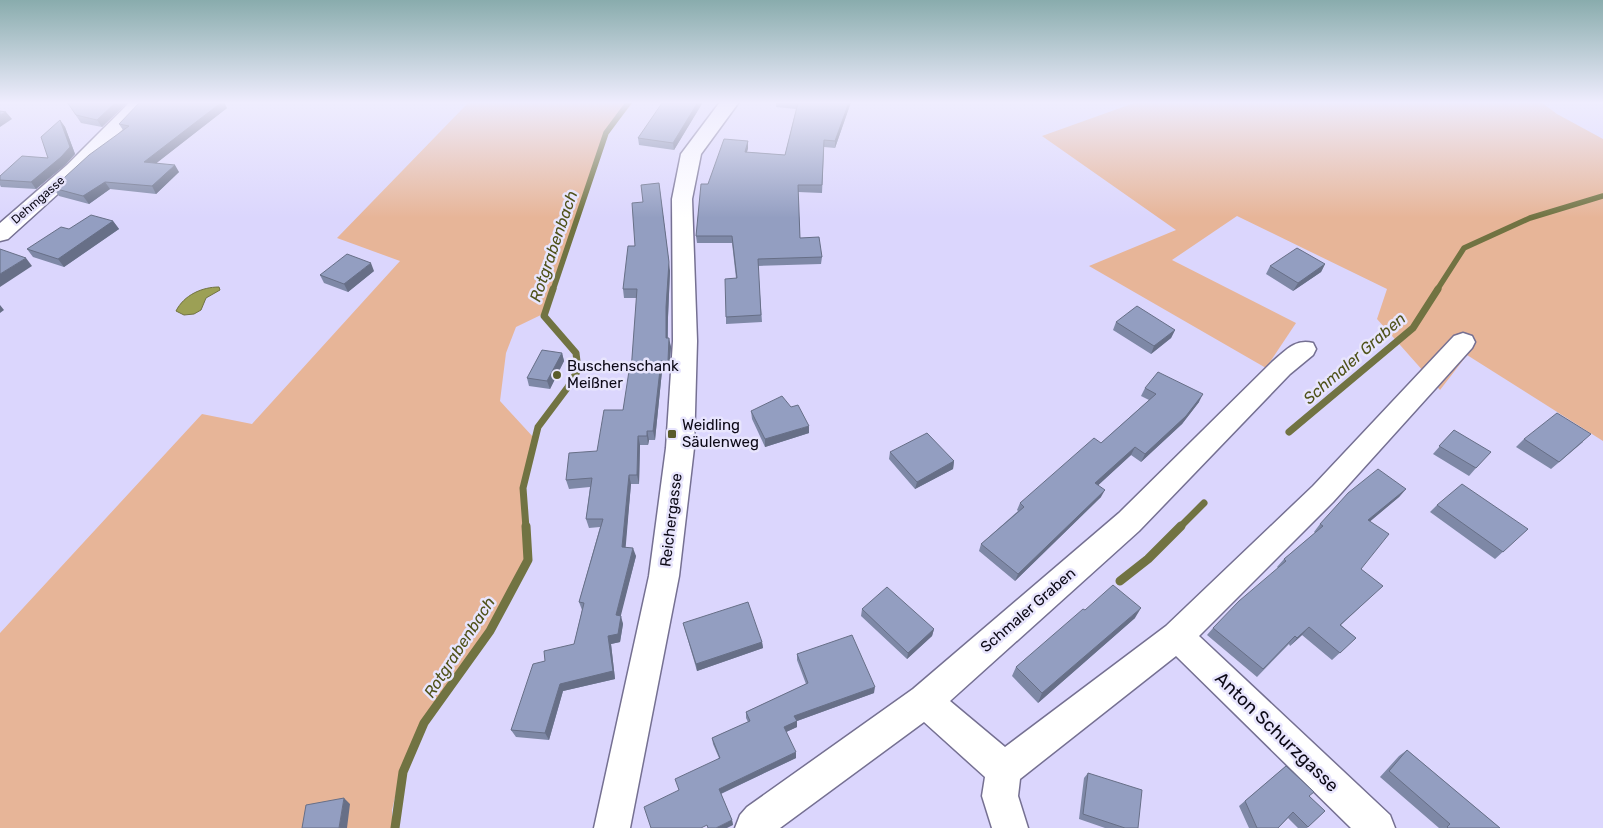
<svg xmlns="http://www.w3.org/2000/svg" width="1603" height="828" font-family="Rubik,sans-serif">
	<style>
		.green { fill: #e7b598 }
		.water { fill: #9ca055; stroke: #717342 }
		.lines { fill: none; stroke-linecap: round; stroke-linejoin: round }
		.stream-far2 { stroke: #717342; stroke-width: 5.5 }
		.stream-far1 { stroke: #717342; stroke-width: 7 }
		.stream { stroke: #717342; stroke-width: 9 }
		.street-casing { stroke: #757092; stroke-width: 3 }
		.street { fill: #fff; fill-rule: evenodd }
		.wall { fill: #7e88a6 }
		.shaded-wall { fill: #676f87 }
		.building { fill: #939ec1; stroke: #676f87 }
		.poi-dot { fill: #5a5c2a; stroke: #e8e5fd; stroke-width: 2 }
		.labels { text-anchor: middle; stroke-width: 5; stroke-linejoin: round; paint-order: stroke }
		.far-street-label { font-size: 12px; fill: #0c0916; stroke: #e8e5fd }
		.poi-label { font-size: 15px; fill: #0c0916; stroke: #e8e5fd; text-anchor: start }
		.street-label { font-size: 15px; fill: #0c0916; stroke: #e8e5fd }
		.water-label { font-size: 16px; font-style: italic; fill: #4f5219; stroke: #e8e5fd }
		.near-street-label { font-size: 18px; fill: #0c0916; stroke: #e8e5fd }
	</style>
	<rect width="100%" height="100%" fill="#dbd6fd"/>
	<!-- green -->
	<path class="green" d="M469,102H634L605,134L545,313L516,327L506,353L500,401L534,438L521,491L525,564L482,645L423,726L399,780L392,810V828H0V633L202,414L252,424L400,261L337,238Z
		M1137,102H1541L1557,114L1603,139V441L1467,355L1440,390L1377,319L1387,289L1237,216L1172,260L1296,323L1266,368L1089,266L1176,230L1042,136Z"/>
	<!-- water -->
	<path class="water" d="M219,287L220,290L206,298L201,310L194,314L184,315L176,311C184,295 202,287 219,287Z"/>
	<g class="lines">
		<!-- stream-far2 -->
		<path class="stream-far2" d="M553,290L606,133L629,102
			M1437,290L1464,248L1530,218L1603,196"/>
		<!-- stream-far1 -->
		<path class="stream-far1" d="M1289,432L1413,328L1438,289
			M526,528L523,488L538,427L568,387L578,370L576,353L544,316L553,289
			M1179,528L1204,503"/>
		<!-- stream -->
		<path class="stream" d="M1120,581L1148,559L1181,526
			M395,828L403,772L424,723L490,631L528,560L526,526"/>
		<!-- street casing -->
		<g class="street-casing">
			<path id="street" d="M130,102H149L81,173L8,239L0,241V223L67,165Z
				M720,102H739L701,154L692,199L697,341L694,448L679,576L630,828H594L649,576L666,448L673,341L672,199L681,154Z
				M1463,333L1472,336L1475,342L1472,348L1333,502L1199,636L1390,815L1395,828H1351L1176,656L1020,779L1018,796L1028,828H992L982,796L985,777L924,722L780,828H735L740,815L747,807L913,689L1119,513L1272,362C1285,351 1295,338 1313,343L1316,349L1313,355L1290,374L1139,531L950,701L1005,747L1166,626L1313,486L1454,336Z"/>
		</g>
		<!-- street -->
		<use href="#street" class="street"/>
	</g>
	<!-- wall -->
	<path class="wall" d="M67,102H128L102,127L81,123Z
		M675,102H703L674,150L639,145L638,138Z
		M776,102H851L835,148L824,147L822,193L798,192L800,238L822,257L821,264L758,266L762,322L726,324V317L736,278L732,243H697L696,236L708,184L748,141V148L747,152L785,155L796,109L776,107Z
		M227,108L156,163L179,172L156,194L110,189L89,204L59,196L53,188L123,130L119,124Z
		M60,120L65,127L75,154L66,164L36,189L1,187L0,185V176L48,158Z
		M643,202L670,271L668,317V338L671,347L669,370L662,371L655,440H649L648,445H640L639,484H631L625,547L636,556L620,616L623,624L620,642L611,644L615,679L563,691L549,740L516,737L511,730L545,661L574,644L582,610L579,602L600,527L589,528L586,519L590,487L569,489L566,480L597,451L623,410L631,371L637,298H624L623,289L635,246Z
		M113,221L119,229L64,267L33,257L27,249L69,229Z
		M1325,264L1321,272L1293,291L1266,274L1270,266Z
		M374,271L348,292L324,283L320,275Z
		M1116,322L1175,330L1171,338L1151,354L1113,330Z
		M562,353L564,361L550,389L529,386L527,378Z
		M1145,388L1199,402L1182,424L1141,462L1131,455L1098,485L1101,497L1015,581L979,551L981,544L1018,511L1017,510L1020,503L1101,443L1149,400L1141,396Z
		M751,411L809,433L765,447L752,419Z
		M1454,430L1476,468L1469,476L1433,454Z
		M1524,439L1583,442L1551,469L1516,447Z
		M890,452L954,461L953,469L915,489L889,459Z
		M1406,489L1399,497L1369,522L1361,569L1375,593L1341,625L1356,638L1332,660L1302,635L1290,646L1289,644L1257,677L1207,635L1213,628L1278,568L1277,567L1284,559L1315,533L1314,532L1320,524Z
		M1437,505L1528,529L1495,559L1430,512Z
		M862,609L934,629L932,636L907,659L861,616Z
		M1085,610L1135,618L1038,703L1012,676L1016,667Z
		M683,623L762,642L763,648L697,671Z
		M797,654L874,693L797,721V727L786,732L796,758L721,794L732,820L733,825L679,790L719,758L713,744L712,738L748,722L746,718V712L806,684L797,660Z
		M1407,750L1500,828H1439L1380,777L1399,756Z
		M1286,766L1309,796L1325,811L1307,828H1298L1288,818L1278,828H1249L1239,806Z
		M1088,773L1138,828H1105L1079,819L1084,778Z"/>
	<!-- shaded-wall -->
	<path class="shaded-wall" d="M116,102H128L102,127L97,120Z
		M222,102H224L227,108L149,169L144,162Z
		M698,102H703L674,150L673,143Z
		M849,102H851L835,148V141Z
		M6,112L12,119L0,127V115Z
		M60,120L65,127L75,154L66,164L36,189L31,182L61,157Z
		M748,141V148L745,159V152Z
		M175,165L179,172L156,194L152,186Z
		M105,182L110,189L89,204L83,196Z
		M659,183L670,271L668,317L667,348L666,338V307Z
		M113,221L119,229L64,267L58,259Z
		M26,258L32,266L0,287V274Z
		M371,263L374,271L348,292L344,284Z
		M1325,264L1321,272L1293,291L1298,283Z
		M0,305L4,310L0,313Z
		M1175,330L1171,338L1151,354L1154,346Z
		M669,338L671,347L669,370L668,361Z
		M562,353L564,361L550,389L547,381Z
		M661,361L662,371L655,440L653,431Z
		M1203,394L1199,402L1182,424L1141,462L1145,454Z
		M809,426V433L765,447V439Z
		M647,431L649,440L648,445L647,436Z
		M638,436L640,445L639,484L637,475Z
		M1135,447L1131,455L1092,491L1095,483Z
		M954,461L953,469L915,489L917,482Z
		M629,475L631,484L625,555L622,547Z
		M1406,489L1399,497L1361,529L1368,520Z
		M1105,490L1101,497L1015,581L1018,574Z
		M633,548L636,556L619,623L616,615Z
		M1141,608L1135,618L1038,703L1042,693Z
		M621,616L623,624L620,642L611,644L615,679L563,691L549,740L545,733L560,684L608,636Z
		M1309,627L1302,635L1290,646L1297,638Z
		M934,629L932,636L907,659L908,653Z
		M762,642L763,648L697,671L696,664Z
		M875,687L874,693L797,721V727L784,733V727L794,716Z
		M796,752V758L720,794L719,789Z
		M344,798L350,804L347,828H339Z
		M732,820L733,825L727,828H716Z"/>
	<!-- building -->
	<path class="building" d="M67,102H116L97,120L76,115Z
		M140,102H222L144,162L175,165L152,186L105,182L83,196L53,188L89,155L129,126L119,124Z
		M665,102L674,103L675,102H698L673,143L638,138L662,103Z
		M792,102H849L835,141L824,140L822,185H798L800,238L819,237L822,257L758,259L761,315L726,317L725,279L737,278L732,236H696L701,184H708L724,139L748,141L745,152L785,155L798,103Z
		M0,111L6,112L0,115Z
		M60,120L70,147L61,157L31,182L0,180V176L22,156L48,158L41,137Z
		M659,183L669,262L666,307V338H669L668,361H661L653,431H647V436H638L637,475H629L622,547L633,548L616,615L621,616L618,634L608,636L613,671L560,684L545,733L511,730L533,664L545,661L544,651L574,644L584,603L579,602L603,519H586L592,478L566,480L569,453L597,451L604,410H623L629,371H631L637,289H623L628,246H635L632,203L643,202L641,185Z
		M91,215L113,221L58,259L27,249L61,227L69,229Z
		M1297,248L1325,264L1298,283L1270,266Z
		M0,249L26,258L0,274Z
		M347,254L371,263L344,284L320,275Z
		M1137,306L1175,330L1154,346L1116,322Z
		M542,350L562,353L547,381L527,378Z
		M1158,372L1203,394L1186,416L1145,454L1135,447L1095,483L1105,490L1018,574L981,544L1024,507L1020,503L1094,438L1101,443L1156,394L1145,388Z
		M782,396L791,407L798,405L809,426L765,439L751,411Z
		M1557,413L1591,434L1559,462L1524,439Z
		M1454,430L1491,452L1476,468L1439,446Z
		M927,433L954,461L917,482L890,452Z
		M1378,469L1406,489L1368,520L1389,534L1361,569L1383,586L1340,625L1356,638L1340,653L1309,627L1297,638L1295,636L1263,669L1213,628L1239,601L1286,561L1284,559L1323,526L1320,524L1348,493Z
		M1462,484L1528,529L1503,552L1437,505Z
		M1113,585L1141,608L1042,693L1016,667L1083,609L1085,610Z
		M887,587L934,629L908,653L862,609Z
		M748,602L762,642L696,664L683,623Z
		M852,635L875,687L794,716L797,721L784,727L796,752L719,789L732,820L716,828H708L707,825L701,828H651L644,807L679,790L675,779L720,758L712,738L750,721L746,712L808,683L797,654Z
		M1407,750L1500,828H1448L1447,827L1450,824L1389,771Z
		M1286,766L1314,792L1309,796L1325,811L1308,827L1293,812L1278,828H1257L1245,801Z
		M1088,773L1142,790L1138,828H1125L1083,814Z
		M344,798L339,828H302L306,805Z"/>
	<!-- sky -->
	<linearGradient id="sky" x2="0" y2="1"><stop stop-color="#89acad"/><stop offset="0.47" stop-color="#efedfe"/><stop offset="1" stop-color="#efedfe" stop-opacity="0"/></linearGradient>
	<rect width="1603" height="218" fill="url(#sky)"/>
	<!-- markers -->
	<g class="poi-dot">
		<circle cx="557" cy="375" r="5"/>
		<rect x="667" y="429" width="10" height="10" rx="2.5"/>
	</g>
	<g class="labels">
		<!-- far-street labels -->
		<g class="far-street-label">
			<text transform="translate(38 200) rotate(-41)" y="4">Dehmgasse</text>
		</g>
		<!-- poi labels -->
		<g class="poi-label">
			<text x="567" y="371">Buschenschank<tspan x="567" dy="17">Meißner</tspan></text>
			<text x="682" y="430">Weidling<tspan x="682" dy="17">Säulenweg</tspan></text>
		</g>
		<!-- street labels -->
		<g class="street-label">
			<text transform="translate(671 520) rotate(-83)" y="5">Reichergasse</text>
			<text transform="translate(1028 610) rotate(-41)" y="5">Schmaler Graben</text>
		</g>
		<!-- water labels -->
		<g class="water-label">
			<text transform="translate(553 246) rotate(-71)" y="6">Rotgrabenbach</text>
			<text transform="translate(1354 358) rotate(-41)" y="6">Schmaler Graben</text>
			<text transform="translate(459 647) rotate(-57)" y="6">Rotgrabenbach</text>
		</g>
		<!-- near-street labels -->
		<g class="near-street-label">
			<text transform="translate(1277 732) rotate(44)" y="6">Anton Schurzgasse</text>
		</g>
	</g>
</svg>
